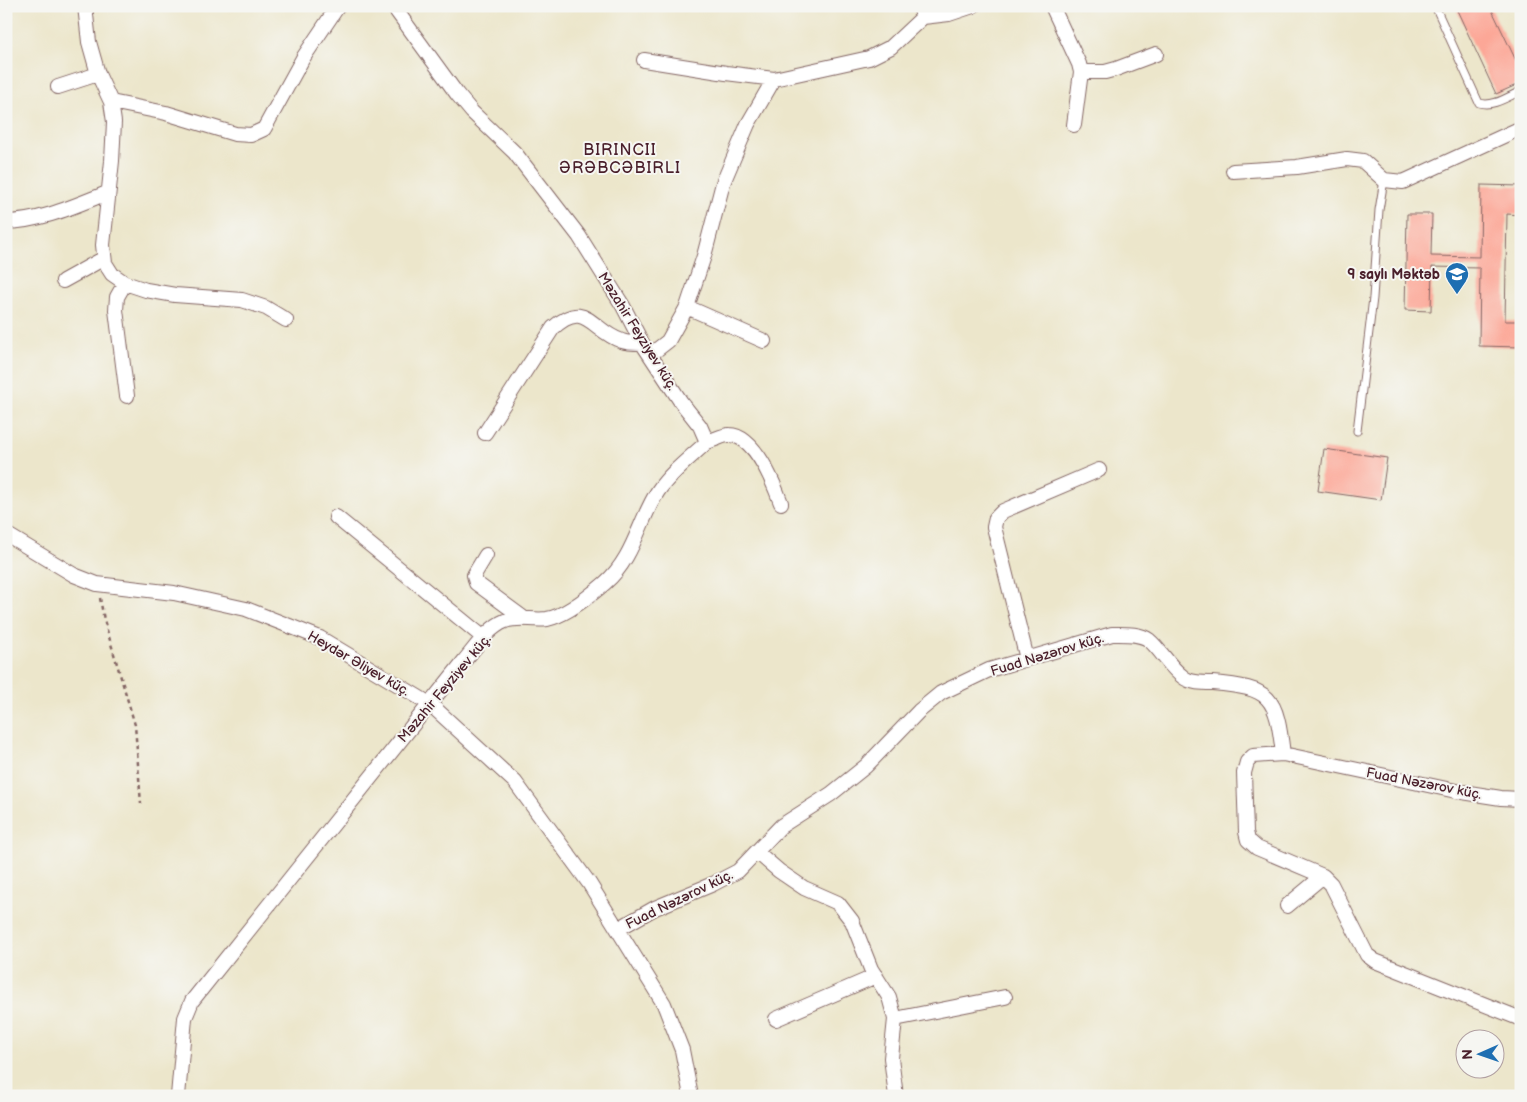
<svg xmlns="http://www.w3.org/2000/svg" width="1527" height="1102" font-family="'Balsamiq Sans',sans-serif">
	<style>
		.building { fill: #fca797 }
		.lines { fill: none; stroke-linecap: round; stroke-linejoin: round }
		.service-casing { stroke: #836563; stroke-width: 9 }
		.minor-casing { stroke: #836563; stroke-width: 16 }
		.path { stroke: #836563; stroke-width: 2.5; stroke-dasharray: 4 4; stroke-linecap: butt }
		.service { stroke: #fff; stroke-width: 7 }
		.minor { stroke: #fff; stroke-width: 14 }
		.labels { text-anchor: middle; stroke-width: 4; stroke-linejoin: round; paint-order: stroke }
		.poi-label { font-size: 14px; font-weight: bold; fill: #4a1f2b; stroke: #f6f6f2; text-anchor: end }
		.street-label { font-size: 14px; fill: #4a1f2b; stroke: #f6f6f2 }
		.quarter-label { font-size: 16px; letter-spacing: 1px; fill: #4a1f2b; stroke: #f6f6f2 }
	</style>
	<rect width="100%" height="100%" fill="#f6f6f2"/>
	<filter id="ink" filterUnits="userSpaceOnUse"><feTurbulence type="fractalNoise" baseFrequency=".02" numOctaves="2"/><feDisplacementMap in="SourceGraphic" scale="10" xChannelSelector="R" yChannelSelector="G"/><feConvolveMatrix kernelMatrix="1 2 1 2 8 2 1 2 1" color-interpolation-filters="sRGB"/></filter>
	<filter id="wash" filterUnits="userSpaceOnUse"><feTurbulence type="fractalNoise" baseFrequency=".0096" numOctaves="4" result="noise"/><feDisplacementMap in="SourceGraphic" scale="20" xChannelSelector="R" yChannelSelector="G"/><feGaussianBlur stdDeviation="1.12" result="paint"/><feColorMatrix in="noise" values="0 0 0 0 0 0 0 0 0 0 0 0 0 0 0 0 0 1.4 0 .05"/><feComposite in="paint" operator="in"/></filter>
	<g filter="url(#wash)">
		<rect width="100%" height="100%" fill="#ece6cb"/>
		<g id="blocks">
			<!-- building -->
			<path class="building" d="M1455,6H1490L1521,71V83L1496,94Z
				M1481,185L1521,186V215L1507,214L1505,321H1521V347L1479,346L1480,268L1432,267L1431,311L1405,310L1407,214H1432L1431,256L1480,257Z
				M1324,449L1387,458L1381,500L1318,491Z"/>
		</g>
	</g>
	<g filter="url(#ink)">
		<use href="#blocks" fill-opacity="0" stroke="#836563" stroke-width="1"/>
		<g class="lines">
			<!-- service casing -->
			<g class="service-casing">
				<path id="service" d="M1435,6L1479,103C1494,107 1507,97 1521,91
					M1357,431L1373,298L1379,210L1384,180"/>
			</g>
			<!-- minor casing -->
			<g class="minor-casing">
				<path id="minor" d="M85,6L89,42L98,74L111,102L114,122L112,161L103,245L105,263L112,274L125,283L146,290L175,295L242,300L266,308L286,320
					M920,6L923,17L949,14L973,6
					M1052,6L1079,64L1081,72L1074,125
					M644,60L726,73L774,79
					M1081,72H1105L1116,69L1156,54
					M58,87L98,74
					M111,102L166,113L235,134L251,135L264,129L303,58L338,6
					M1233,171L1297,167L1347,159L1363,161L1384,180L1403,182L1521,128
					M6,222C42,221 74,206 107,193
					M63,281L99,261
					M125,283L117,297L116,310L127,396
					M687,307L764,341
					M650,355L668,341L687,307L704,256L723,183L748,124L774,79L869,58L891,47L923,17
					M485,433L553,328C586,298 591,331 622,341C627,343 635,343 642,343
					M707,442C714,440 723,435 729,435C755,435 774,484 781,503
					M336,517L484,638
					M6,534L74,575L97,584L174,593L246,609L320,638L430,704L515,782L589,883L664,1004L682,1050L691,1096
					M486,555L474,575L476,583L522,617
					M1027,659L994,527L996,518L1003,511L1099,470
					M1283,754L1253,756L1247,762L1244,773L1246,832L1248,840L1257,848L1323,876L1331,884L1367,955L1375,961L1521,1019
					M757,852L779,871L804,888L838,903L852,921L871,969L889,997L895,1019L891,1058L896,1096
					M1287,906L1323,876
					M618,929L655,908L713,884L738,871L781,826L831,794L866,766L919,711L941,693L989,670L1112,634C1124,634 1140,633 1149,640C1162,651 1169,667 1183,677C1190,683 1203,683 1212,683C1272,688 1276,696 1283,754L1456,791L1501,798L1521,799
					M776,1019L876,976
					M895,1019L1005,997
					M178,1096L185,1018L192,1001L464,661C476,647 488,628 505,621C520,616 533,621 547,619C565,616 591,595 605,583C634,558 639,520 658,491C671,472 691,457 707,442L700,426L681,402L642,343L623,306L579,236L515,153L472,112L457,94L393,6"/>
			</g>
			<!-- path -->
			<path class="path" d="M100,598L104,620L135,725L141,804"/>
			<!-- service -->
			<use href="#service" class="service"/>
			<!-- minor -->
			<use href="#minor" class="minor"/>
		</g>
	</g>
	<!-- icons -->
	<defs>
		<g id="school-pin" transform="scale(1.25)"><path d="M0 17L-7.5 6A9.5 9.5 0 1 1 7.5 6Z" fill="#1f6fb2" stroke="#f6f6f2"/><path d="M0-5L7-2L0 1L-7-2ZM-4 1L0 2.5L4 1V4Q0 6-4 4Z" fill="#fff"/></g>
	</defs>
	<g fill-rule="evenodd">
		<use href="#school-pin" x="1457" y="274"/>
	</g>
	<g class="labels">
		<!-- poi labels -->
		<g class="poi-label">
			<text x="1440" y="279">9 saylı Məktəb</text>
		</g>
		<!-- street labels -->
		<g class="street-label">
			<text transform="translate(638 331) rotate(58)" y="5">Məzahir Feyziyev küç.</text>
			<text transform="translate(1047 654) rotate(-17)" y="5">Fuad Nəzərov küç.</text>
			<text transform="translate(359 663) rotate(30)" y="5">Heydər Əliyev küç.</text>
			<text transform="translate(444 688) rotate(-50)" y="5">Məzahir Feyziyev küç.</text>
			<text transform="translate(1424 783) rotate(11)" y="5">Fuad Nəzərov küç.</text>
			<text transform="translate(679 899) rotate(-26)" y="5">Fuad Nəzərov küç.</text>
		</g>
		<!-- quarter labels -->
		<g class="quarter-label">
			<text x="620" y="155">BIRINCII<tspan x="620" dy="18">ƏRƏBCƏBIRLI</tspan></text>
		</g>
	</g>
	<!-- margin -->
	<rect width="1527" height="1102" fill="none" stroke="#f6f6f2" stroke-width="25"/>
	<!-- north arrow -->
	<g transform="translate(1480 1054) rotate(268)"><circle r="24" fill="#f6f6f2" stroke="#b1a0a2"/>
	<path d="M0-4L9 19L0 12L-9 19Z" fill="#1f6fb2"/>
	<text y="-8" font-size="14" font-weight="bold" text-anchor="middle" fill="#4a1f2b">N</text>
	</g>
</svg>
